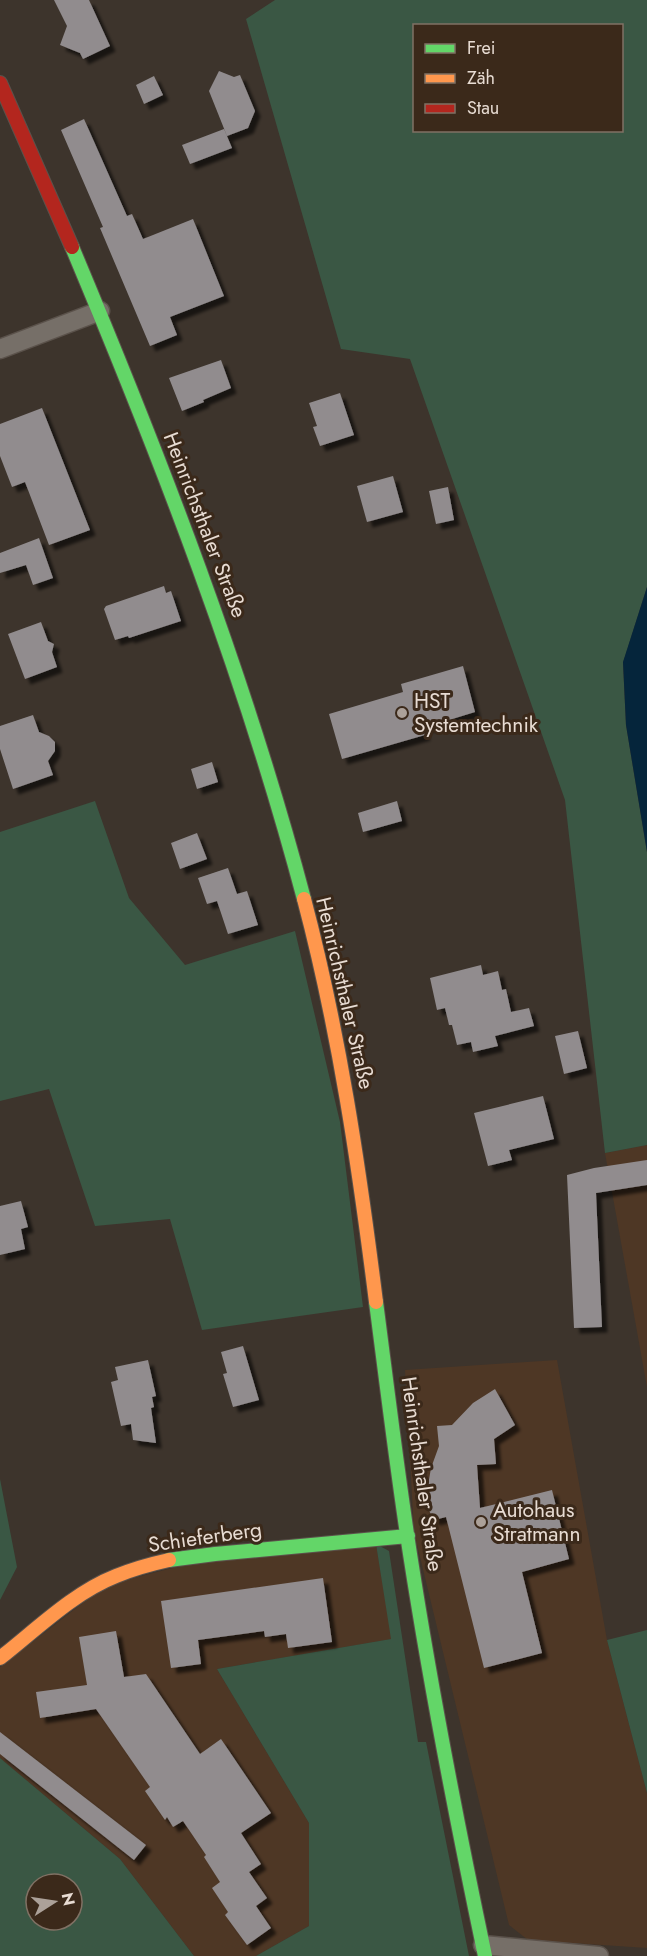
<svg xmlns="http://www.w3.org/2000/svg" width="647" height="1956" font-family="Jost,sans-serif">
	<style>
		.built { fill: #4e3725 }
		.green { fill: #3a5744; fill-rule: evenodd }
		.water { fill: #05253b }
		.building { fill: #918c8e; filter: url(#shadow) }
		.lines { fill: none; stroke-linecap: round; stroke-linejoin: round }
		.street-casing { stroke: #5b524b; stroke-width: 21 }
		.fast-casing { stroke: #5b524b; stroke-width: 16 }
		.slow-casing { stroke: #5b524b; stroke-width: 16 }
		.jam-casing { stroke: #5b524b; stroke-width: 16 }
		.street { stroke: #766f68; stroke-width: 18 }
		.fast { stroke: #63d668; stroke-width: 14 }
		.slow { stroke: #ff974d; stroke-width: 14 }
		.jam { stroke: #b3261e; stroke-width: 14 }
		.poi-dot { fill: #aca199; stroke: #3b291a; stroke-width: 2 }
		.labels { text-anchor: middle; stroke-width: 6; stroke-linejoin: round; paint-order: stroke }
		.street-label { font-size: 21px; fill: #e8dcd3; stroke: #3b291a }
		.poi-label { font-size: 21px; fill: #e8dcd3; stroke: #3b291a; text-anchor: start }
	</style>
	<defs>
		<filter id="shadow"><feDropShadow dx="5.5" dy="5.5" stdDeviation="1.5" flood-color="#0009"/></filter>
	</defs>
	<rect width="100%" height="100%" fill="#3d342c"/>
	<!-- built -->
	<path class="built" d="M647,1145V1387L605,1153Z
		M557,1360L607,1640L647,1793V1948L528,1940L509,1925L414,1532L405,1370Z
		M376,1544L392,1639L217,1669L309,1823V1926L256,1956H194L120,1859L0,1758V1667L106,1585L200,1561Z"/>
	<!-- green -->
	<path class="green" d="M275,0H647V587L623,663L626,725L647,852V1145L605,1153L565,800L410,359L341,349L246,19ZM414,26H622V130H414Z
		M95,801L129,898L185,965L295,931L340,1122L363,1307L202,1330L170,1219L95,1226L49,1089L0,1101V832Z
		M0,1479L17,1567L0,1600Z
		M376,1544L389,1551L418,1742H426L469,1956H256L309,1926V1823L217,1669L391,1639Z
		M647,1630V1793L607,1640Z
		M0,1758L120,1859L194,1956H0ZM36,1884H72V1920H36Z"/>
	<!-- water -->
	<path class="water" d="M647,587V852L626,725L623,662Z"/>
	<!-- building -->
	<path class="building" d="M54,0H89L110,46L83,59L80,53L60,45L67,26Z
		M219,71L234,77L240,75L255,111L248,128L227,136L209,91Z
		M154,76L163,95L144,104L136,85Z
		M84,119L127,216L132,214L143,239L193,219L224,296L170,317L177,335L150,346L100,228L103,227L61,130Z
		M224,129L232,148L190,164L182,145Z
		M221,360L231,388L203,400L204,402L182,411L169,378Z
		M340,393L354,435L320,446L313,427L317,426L309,403Z
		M42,408L90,530L49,545L25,482L12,487L0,456V424Z
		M393,476L403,512L367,522L357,486Z
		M448,487L454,520L436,524L429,491Z
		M39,538L53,578L33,585L26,565L0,573V553Z
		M164,586L166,593L171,591L181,621L129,638L128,636L115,640L104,609L106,606Z
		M41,622L48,641L54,644L52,652L57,667L25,679L8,634Z
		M463,666L475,712L423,728L425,735L342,759L329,714L403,692L401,684Z
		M33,715L39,732L49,736L55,742V751L48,761L53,775L13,789L0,749V726Z
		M212,762L218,782L197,789L191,769Z
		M397,801L402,821L363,832L358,813Z
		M197,833L207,859L180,869L171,843Z
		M228,868L237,894L247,891L258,925L228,934L217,901L207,904L198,878Z
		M481,965L483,975L498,971L502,990L506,989L511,1012L529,1008L534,1026L495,1036L498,1046L473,1052L471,1042L457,1045L452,1025H449L445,1008L437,1010L430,978Z
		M578,1031L587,1068L564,1074L555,1036Z
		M543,1096L554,1139L509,1150L512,1160L488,1166L474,1113Z
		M647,1160V1185L596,1193L602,1327L574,1328L567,1175L594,1168Z
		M21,1201L28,1227L21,1229L25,1249L0,1255V1206Z
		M243,1346L259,1400L233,1407L223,1374L227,1373L221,1352Z
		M148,1360L156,1396L152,1397L154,1407L151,1408L156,1443L133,1440L131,1424L121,1426L111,1382L118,1380L115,1367Z
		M495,1389L515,1425L494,1439L496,1464L477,1465L480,1508L552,1490L569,1559L522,1572L542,1653L484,1668L446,1517L434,1520L425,1503L431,1468L439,1446L437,1426L452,1425L473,1403Z
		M323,1578L332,1642L288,1648L286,1634L265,1637L264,1631L198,1640L201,1664L171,1668L161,1601Z
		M116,1631L124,1677L146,1674L200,1754L221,1739L271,1813L241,1833L261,1864L249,1872L267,1898L256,1906L271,1928L247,1945L225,1915L228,1912L212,1888L220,1882L204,1857L206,1855L183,1821L173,1827L167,1817L165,1820L145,1791L150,1787L96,1709L40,1718L36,1692L87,1685L79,1637Z
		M0,1732L146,1845L134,1860L0,1754Z"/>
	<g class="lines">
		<!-- street casing -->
		<g class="street-casing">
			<path id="street" d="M0,349L100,311
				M483,1945L599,1956"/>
		</g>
		<!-- fast casing -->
		<g class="fast-casing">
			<path id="fast" d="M72,247C161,459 245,676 304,899
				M376,1302C387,1386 397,1470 410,1554C431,1689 457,1823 485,1956
				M169,1560L215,1554L408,1536"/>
		</g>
		<!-- slow casing -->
		<g class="slow-casing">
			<path id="slow" d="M304,899C339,1031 359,1166 376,1302
				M0,1658C37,1629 73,1593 116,1576C133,1569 151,1564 169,1560"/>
		</g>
		<!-- jam casing -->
		<g class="jam-casing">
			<path id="jam" d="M0,83L72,247"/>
		</g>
		<!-- street -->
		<use href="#street" class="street"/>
		<!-- fast -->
		<use href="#fast" class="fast"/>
		<!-- slow -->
		<use href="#slow" class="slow"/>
		<!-- jam -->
		<use href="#jam" class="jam"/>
	</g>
	<!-- markers -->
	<g class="poi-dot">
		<circle cx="402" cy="713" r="6"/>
		<circle cx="481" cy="1522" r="6"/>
	</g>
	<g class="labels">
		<!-- street labels -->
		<g class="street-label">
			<text transform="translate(205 525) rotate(69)" y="7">Heinrichsthaler Straße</text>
			<text transform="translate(345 993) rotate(77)" y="7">Heinrichsthaler Straße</text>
			<text transform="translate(422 1474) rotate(82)" y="7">Heinrichsthaler Straße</text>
			<text transform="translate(205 1537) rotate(-8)" y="7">Schieferberg</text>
		</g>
		<!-- poi labels -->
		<g class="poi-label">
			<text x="414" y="708">HST<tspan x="414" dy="24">Systemtechnik</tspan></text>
			<text x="493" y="1517">Autohaus<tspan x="493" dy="24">Stratmann</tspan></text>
		</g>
	</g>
	<!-- legend -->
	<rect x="413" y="24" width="210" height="108" fill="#3b291a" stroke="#807164" stroke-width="1.5"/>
	<rect x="425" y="44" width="30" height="9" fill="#63d668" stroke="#807164" stroke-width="1.5"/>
	<text x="467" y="54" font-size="18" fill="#e8dcd3">Frei</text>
	<rect x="425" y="74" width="30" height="9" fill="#ff974d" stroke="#807164" stroke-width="1.5"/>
	<text x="467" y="84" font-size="18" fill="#e8dcd3">Zäh</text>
	<rect x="425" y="104" width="30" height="9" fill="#b3261e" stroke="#807164" stroke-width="1.5"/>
	<text x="467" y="114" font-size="18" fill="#e8dcd3">Stau</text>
	<!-- north arrow -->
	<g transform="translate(54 1902) rotate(78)"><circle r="28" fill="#3b291a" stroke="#807164" stroke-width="1.5"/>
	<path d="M0-4.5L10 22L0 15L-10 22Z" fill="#aca199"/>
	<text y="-9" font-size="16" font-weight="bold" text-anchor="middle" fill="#e8dcd3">N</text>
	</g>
</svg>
